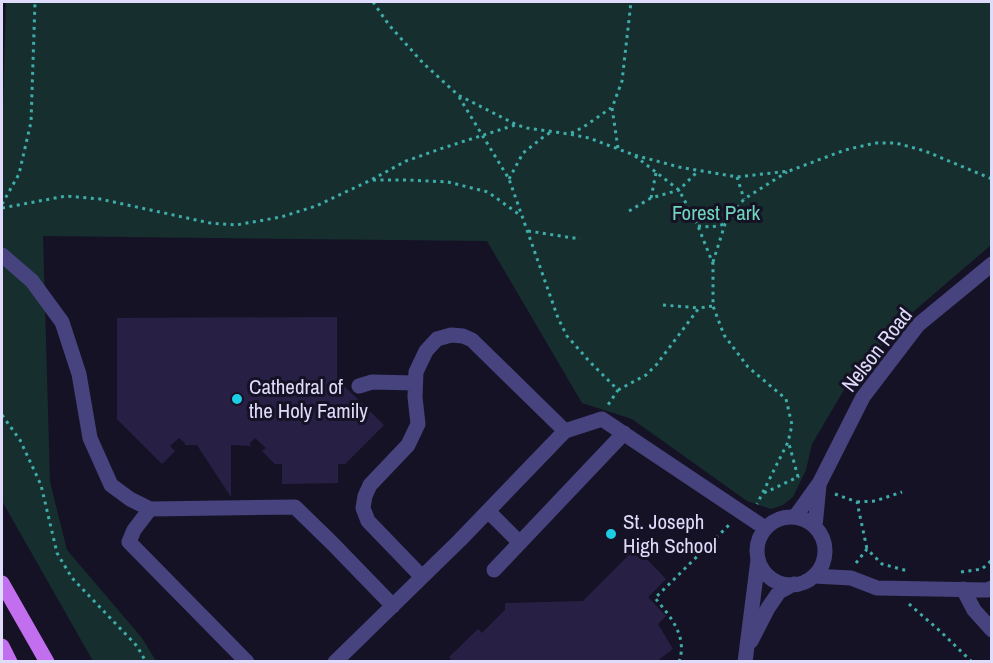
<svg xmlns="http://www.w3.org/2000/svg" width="993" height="663" font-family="'Archivo Narrow',sans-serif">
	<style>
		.green { fill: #162f2e }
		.building { fill: #282044 }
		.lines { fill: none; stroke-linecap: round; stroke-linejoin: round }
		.path { stroke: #3eaca8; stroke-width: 3; stroke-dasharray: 3 4.5; stroke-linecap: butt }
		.minor { stroke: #46437f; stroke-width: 15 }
		.major { stroke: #c16eef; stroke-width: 15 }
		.poi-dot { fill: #1ccde5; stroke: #161225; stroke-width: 2 }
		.labels { text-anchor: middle; stroke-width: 6; stroke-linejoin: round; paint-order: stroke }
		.park-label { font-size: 21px; fill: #6ed4bc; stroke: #161225 }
		.street-label { font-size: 21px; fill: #dfdbfb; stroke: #161225 }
		.poi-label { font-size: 21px; fill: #dfdbfb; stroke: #161225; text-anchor: start }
	</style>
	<rect width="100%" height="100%" fill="#161225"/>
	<!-- green -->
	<path class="green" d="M6,2H991V245L914,311L889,337L845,388L812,444L806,470L793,497L783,505L771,509L747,501L632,419L582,403L487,241L43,236L50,482L67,550L142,638L156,661H93L2,501V136Z"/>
	<!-- building -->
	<path class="building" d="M337,317V379L384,425L345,464H338V483L282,484V464H275L262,451L266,448L255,438L250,443L251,446L231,445V497L197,445H185V443L179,438L170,446L175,451L162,464L117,419V318Z
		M636,548L666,579L648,597L666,616L658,624L673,649L656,662H453L449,657L478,629L482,633L505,610V603L583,601Z"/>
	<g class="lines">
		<!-- path -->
		<path class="path" d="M373,2L389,25L423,63L458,95L517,125L527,128L569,134L589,138L634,155L679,167L737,177L789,171L845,150L875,143H896L925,151L992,179
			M459,97L509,179L558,318L567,336L589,361L618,390L608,405
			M571,133L582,128L611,108
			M618,148L612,108L622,81L631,2
			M635,156L679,190L698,226L713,264V306L724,335L748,367L786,399L792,425L788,442L757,504
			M656,173L651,198L679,190L698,171
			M737,177L744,199
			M509,179L523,153L542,138L551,132
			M373,180H408L448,182L488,192L520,215
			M2,204L19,174L31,122L35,2
			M2,208L66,196L100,199L210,223L236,225L281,217L316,206L371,180L406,161L446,147L515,125
			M629,211L651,198
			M698,226L712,227L725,224
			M528,231L580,239
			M713,262L725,224L744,199L787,172
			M663,305L699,308
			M618,390L646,375L657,364L699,308L713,306
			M2,415L20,440L41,485L57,553L72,578L137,646L146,662
			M764,493L798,477L789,444
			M835,494L857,502L867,549
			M857,502L875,501L902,492
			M856,563L867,549L882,564L908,571
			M961,572L982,569L992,560
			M909,604L940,631L972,662
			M679,662C688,636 670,616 655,598L730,524"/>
		<!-- minor -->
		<path class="minor" d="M2,255L32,281L62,322L79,374L90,438L111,485L130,499L150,509
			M359,386L372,382L415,383
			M488,511L520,543
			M795,517L820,482L863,397L918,325L992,264
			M757 551a34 34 0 1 1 68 0a34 34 0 1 1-68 0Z
			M815,527L819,485
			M494,570L624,433
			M814,576L851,578L877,588L987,590L992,588
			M422,577L368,521L363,508L365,496L370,485L408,445L418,424L415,397L416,372L426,351L437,339L451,335L463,336L472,340L565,431
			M963,589L974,610L992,630
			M751,641L768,608L779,592L794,584
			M247,662L129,542L134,530L150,509L295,507L332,543L393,606
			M335,662L460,540L565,431L602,419L765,528
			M745,662L758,560"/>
		<!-- major -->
		<path class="major" d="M2,583L47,662
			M2,646L10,662"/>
	</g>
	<!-- markers -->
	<g class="poi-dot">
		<circle cx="237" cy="399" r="6"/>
		<circle cx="611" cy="534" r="6"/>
	</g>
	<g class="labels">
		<!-- park labels -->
		<g class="park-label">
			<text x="716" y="220">Forest Park</text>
		</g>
		<!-- street labels -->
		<g class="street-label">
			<text transform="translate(877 350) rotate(-52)" y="7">Nelson Road</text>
		</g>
		<!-- poi labels -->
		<g class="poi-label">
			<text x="249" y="394">Cathedral of<tspan x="249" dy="24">the Holy Family</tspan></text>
			<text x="623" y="529">St. Joseph<tspan x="623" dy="24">High School</tspan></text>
		</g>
	</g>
	<!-- border -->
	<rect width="993" height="663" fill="none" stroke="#dfdbfb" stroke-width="6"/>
</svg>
